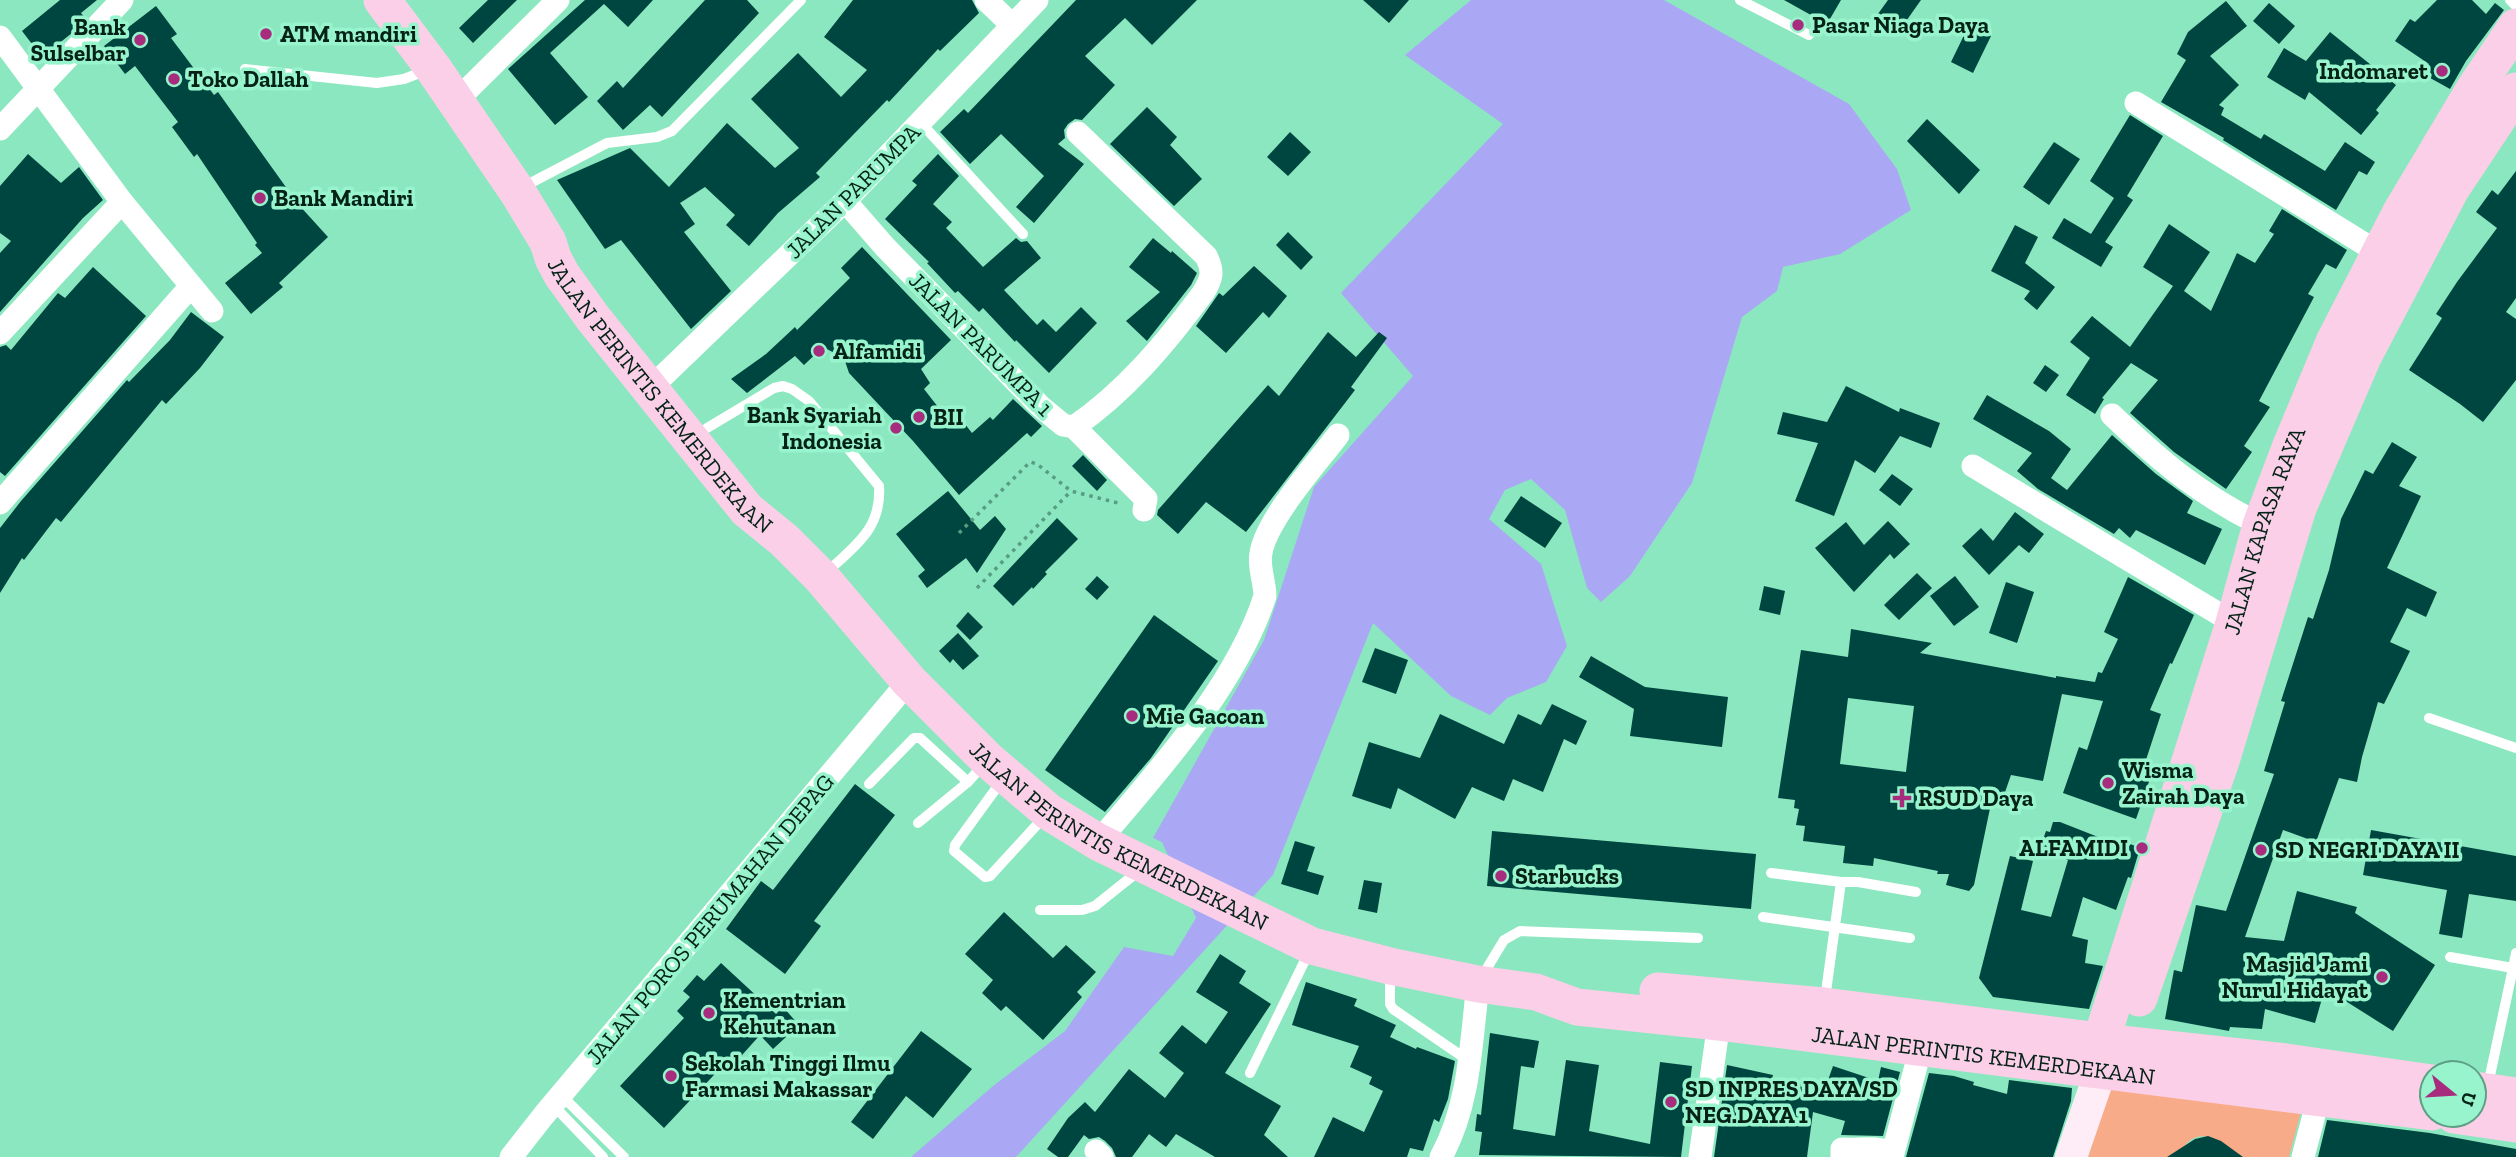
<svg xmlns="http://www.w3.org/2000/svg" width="2516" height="1157" font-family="'Zilla Slab',serif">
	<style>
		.green { fill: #f7ab89 }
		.water { fill: #aaa8f4 }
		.building { fill: #004640; fill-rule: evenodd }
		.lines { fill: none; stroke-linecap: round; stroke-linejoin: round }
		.path { stroke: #589d80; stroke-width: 3.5; stroke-dasharray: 3.5 5; stroke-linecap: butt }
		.service { stroke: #fff; stroke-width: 10 }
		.minor { stroke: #fff; stroke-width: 23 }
		.secondary { stroke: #feedf6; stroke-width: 32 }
		.trunk { stroke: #fbcfe7; stroke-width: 37 }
		.poi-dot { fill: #a82c7e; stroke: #98f4cc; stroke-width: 2.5 }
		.labels { text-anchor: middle; stroke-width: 7; stroke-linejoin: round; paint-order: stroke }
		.poi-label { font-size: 23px; font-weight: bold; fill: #042217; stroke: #98f4cc; text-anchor: start }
		.street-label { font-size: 23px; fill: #042217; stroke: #98f4cc }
	</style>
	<rect width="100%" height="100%" fill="#8be7bf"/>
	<!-- green -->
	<path class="green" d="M2110,1088L2301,1112L2289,1157H2234C2215,1134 2194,1125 2177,1157H2088Z"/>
	<!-- water -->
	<path class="water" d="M1471,0H1664L1849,104L1897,169L1911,210L1840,254L1783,267L1777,291L1742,317L1692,483L1630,576L1601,602L1587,588L1565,510L1531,479L1505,490L1489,519L1541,564L1567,646L1546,682L1507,698L1490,715L1451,696L1373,623L1273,875L1016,1157H911L993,1086L1065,1031L1124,947L1173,956L1196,918L1162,842L1153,838L1264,640L1314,487L1413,376L1341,293L1503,124L1405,55Z"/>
	<!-- building -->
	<path class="building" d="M60,0H97L81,13L85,18L72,33L42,57L22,31Z
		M488,0H517L473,43L459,28Z
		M585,0H653L628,27L604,4L550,53L588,97L555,125L508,69Z
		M705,0H747L759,13L662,117L650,105L623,130L597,101L617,81L623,88Z
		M853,0H972L979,13L940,51L938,49L889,102L887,100L816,173L820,177L778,213L749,246L726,225L735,215L705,187L680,203L695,224L684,232L731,291L691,329L621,240L605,249L557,180L630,148L669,187L727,123L775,168L799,148L751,99L798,53L841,97L867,70L824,37Z
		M1076,0H1197L1152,45L1125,18L1085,56L1115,85L1082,120L1075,119L1068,124L1064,130L1065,138L1058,144L1084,164L1034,223L1016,207L1044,176L1001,134L970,164L940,132L964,109L968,113Z
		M1363,0H1409L1389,23Z
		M1784,0H1841L1827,24Z
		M1888,0H1921L1897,34L1875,18Z
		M2437,0H2472L2486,14L2495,3L2504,10L2466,61L2450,89L2423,74L2429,64L2395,41L2410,19L2415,22Z
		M2226,1L2247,26L2210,56L2239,85L2219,105L2224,108L2221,115L2261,139L2264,134L2325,171L2345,142L2375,162L2367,175L2359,171L2336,210L2223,140L2224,138L2161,102L2186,60L2177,54L2188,32Z
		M2269,3L2295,26L2279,44L2253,21Z
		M156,6L177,34L171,38L214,95L218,92L298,204L328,237L279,283L283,287L251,314L225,283L262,253L255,245L257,243L197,154L194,157L172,127L178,122L135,66L125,74L104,46Z
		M1969,25L1991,36L1973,73L1951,62Z
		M2330,32L2396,85L2376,110L2379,113L2361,135L2309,92L2305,100L2267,77L2284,48L2306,61Z
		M1147,107L1177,137L1170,145L1202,179L1174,206L1110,144Z
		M2130,115L2163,136L2127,196L2133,200L2105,242L2113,247L2101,267L2052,238L2064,218L2091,234L2114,198L2090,181Z
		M1927,119L1980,170L1959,194L1907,141Z
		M1290,132L1311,152L1288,176L1267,157Z
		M2054,142L2080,159L2049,205L2023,187Z
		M28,154L61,183L79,167L103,200L83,218L0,312V253L11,241L0,233V186Z
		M938,154L959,176L933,204L952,222L946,228L983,267L1016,238L1021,242L1027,241L1041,258L1004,290L1037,325L1043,319L1056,332L1081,307L1097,323L1049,373L1016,340L1015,342L983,308L979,312L958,291L955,293L927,263L929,262L885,219L917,185L912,181Z
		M2516,171V298L2506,312L2516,319V380L2483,422L2460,404L2409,370L2442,318L2436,314L2457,282L2497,228L2476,212L2492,190L2498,195Z
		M2282,209L2347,250L2336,269L2326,264L2308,294L2314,297L2259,401L2270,407L2244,446L2252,452L2226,489L2174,452L2130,413L2158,380L2131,363L2102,398L2104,399L2095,414L2066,395L2090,358L2070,342L2092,316L2130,347L2173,286L2143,267L2169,224L2210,252L2184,291L2211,311L2237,253L2255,263L2274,234L2269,231Z
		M2015,225L2038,237L2025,263L2055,287L2037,310L2024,299L2030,291L1991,271Z
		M1288,232L1313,257L1301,270L1276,245Z
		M1153,238L1171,253L1172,251L1197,273L1191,285L1147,341L1126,321L1160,292L1129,267Z
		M862,247L951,340L921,369L930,383L924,389L945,416L953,409L972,433L990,417L993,420L1013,399L1042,426L1031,437L1027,433L959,495L913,441L849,373L844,358L823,347L804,365L795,356L747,393L731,379L766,354L795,327L797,330L850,278L841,268Z
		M1254,266L1287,296L1269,318L1263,312L1226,353L1196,326L1219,293L1223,296Z
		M93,267L146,316L5,476L0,472V347L6,345L11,350L58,293L65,298Z
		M191,312L224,337L200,368L166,404L162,400L61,522L56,518L24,560L22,558L0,593V528L21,501L127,380L129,382L170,340Z
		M1328,332L1356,357L1379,332L1387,338L1351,387L1355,390L1246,532L1206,502L1178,534L1157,515L1158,510L1268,385L1279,396Z
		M2045,365L2059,375L2046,392L2033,383Z
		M1846,386L1899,412L1900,408L1940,423L1931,448L1900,436L1875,473L1855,460L1834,516L1795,501L1818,443L1777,434L1783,412L1827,422Z
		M1987,395L2049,431L2071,449L2051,478L2067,490L2112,435L2156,474L2193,501L2187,513L2222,529L2205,565L2136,530L2130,538L2119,528L2114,534L2038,489L2017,471L2032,453L1973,419Z
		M2392,442L2417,457L2399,486L2421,496L2387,568L2437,592L2426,617L2407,608L2390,642L2410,651L2384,704L2378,702L2362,757L2357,782L2339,778L2316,842L2283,830L2245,937L2284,941L2297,891L2357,907L2355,913L2435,965L2393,1031L2325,988L2315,1023L2265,1009L2262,1029L2230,1027L2229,1031L2165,1019L2174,970L2182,972L2196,905L2226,911L2274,774L2264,771L2285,702L2281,701L2308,617L2313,619L2329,570L2341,519L2365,470L2373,474Z
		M1083,455L1107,480L1097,491L1072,466Z
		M1892,474L1913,489L1900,506L1879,490Z
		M948,491L980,530L995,516L1006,529L977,573L966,558L927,588L918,576L925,570L896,534Z
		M1521,496L1562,523L1545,548L1504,521Z
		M2015,512L2044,534L2029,553L2019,545L1989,575L1962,546L1981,528L1993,541Z
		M1057,518L1078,539L1045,572L1047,574L1033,589L1032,587L1013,606L993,586Z
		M1888,521L1910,544L1894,559L1890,554L1854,592L1815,548L1846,522L1864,545Z
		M1917,573L1932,588L1899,620L1884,605Z
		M1097,576L1109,587L1097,600L1085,589Z
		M1955,576L1979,607L1954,626L1930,596Z
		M2128,577L2194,615L2172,664L2170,663L2150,710L2161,714L2143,769L2152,773L2136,819L2063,793L2079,747L2087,750L2103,701L2062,694L2043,781L2011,775L2004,795L1993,794L1974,885L1969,891L1946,885L1949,874H1937L1938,871L1874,858L1873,866L1843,863L1845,846L1803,841L1805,826L1796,825L1799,809L1794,808L1795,800L1778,798L1801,650L1848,657L1851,629L1932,643L1920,653L2056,678V676L2095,682L2098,672L2102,673L2118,639L2104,632ZM1848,698L1914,706L1906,772L1840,764Z
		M2006,582L2034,592L2017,643L1989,633Z
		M1764,586L1785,591L1780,615L1759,610Z
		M968,612L983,627L970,640L956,626Z
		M1154,615L1218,661L1151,758L1105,812L1045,770Z
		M958,633L979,656L963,670L953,659L950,663L939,651Z
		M1375,648L1408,660L1396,694L1362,682Z
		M1591,656L1645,687L1728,697L1722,747L1630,736L1634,709L1579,677Z
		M1552,704L1587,721L1576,745L1564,739L1543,792L1513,779L1504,801L1472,787L1455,819L1398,788L1391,809L1352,796L1369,742L1420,758L1440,714L1504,744L1518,714L1541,725Z
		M855,784L895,815L814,921L821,926L785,974L726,929L761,881L773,890Z
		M2053,822H2060L2116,844L2118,839L2140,848L2131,878L2128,877L2116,910L2083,897L2072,936L2088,940L2085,963L2103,966L2089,1009L1993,997L1979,978L2010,856L2033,861L2021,910L2051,917L2068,860L2040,848L2046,831L2050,832Z
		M2371,830L2516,856V901L2469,894L2462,938L2439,934L2447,890L2363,875Z
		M1492,831L1756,854L1751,909L1487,886Z
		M1295,841L1315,847L1307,871L1324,876L1318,895L1281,884Z
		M1364,880L1382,883L1377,913L1358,909Z
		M1004,912L1053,958L1066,945L1096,972L1077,992L1082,997L1043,1040L1006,1006L1001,1011L982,993L993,980L965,954Z
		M1220,954L1246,971L1239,983L1271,1004L1225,1073L1281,1106L1264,1135L1288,1157H1215L1176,1134L1166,1147L1149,1134L1132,1157H1116L1112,1148L1105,1141L1099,1137L1089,1139L1084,1135L1068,1157H1058L1047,1149L1068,1118L1085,1102L1095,1112L1129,1069L1165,1098L1184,1073L1159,1053L1182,1025L1206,1044L1228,1012L1196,992Z
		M721,963L776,1014L783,1007L799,1025L773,1049L760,1035L734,1064L729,1059L664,1128L620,1086L684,1018L677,1011L690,997L683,991L697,975L704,981Z
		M1306,982L1357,999L1354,1006L1396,1025L1390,1037L1416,1049L1417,1047L1455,1061L1448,1099L1439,1122L1434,1119L1423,1151L1410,1148L1407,1157H1314L1333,1117L1364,1132L1383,1091L1369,1084L1372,1077L1350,1067L1359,1046L1292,1025Z
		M921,1031L972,1069L933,1118L906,1096L873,1139L851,1122Z
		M1490,1033L1539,1041L1534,1068L1521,1066L1513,1129L1555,1136L1566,1060L1599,1065L1589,1131L1650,1144L1660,1062L1692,1066L1681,1157L1479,1155L1482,1132L1475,1131L1477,1114L1481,1115Z
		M1727,1065L1773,1075L1772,1079L1826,1086L1833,1066L1878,1081L1881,1067L1900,1072L1883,1136L1841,1135L1845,1121L1813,1112L1807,1157H1714Z
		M1929,1073L1954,1076L1974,1082L1973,1085L2007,1094L2009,1080L2072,1088L2071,1101L2053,1157H1906Z
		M2327,1120L2430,1133L2516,1149V1157H2318Z
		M2208,1136L2221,1141L2243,1157H2167L2195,1139Z"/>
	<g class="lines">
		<!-- path -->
		<path class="path" d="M959,533L1030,462L1037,464L1071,491L1122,504
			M977,588L1071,491"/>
		<!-- service -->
		<path class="service" d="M1740,0L1809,35
			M2510,0L2516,6
			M245,69L377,83L404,79L427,70
			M921,123L1023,234
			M521,188L607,143L657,137L672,131L801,0
			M707,428L774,388L783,386L792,389L809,401L879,486C882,530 853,547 825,574
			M2429,718L2516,748
			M1003,779L955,845L954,851L985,877L990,876L1045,816
			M869,784L914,738H920L968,782
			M918,823L968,782L983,765
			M1771,873L1841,882
			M1040,910H1082L1095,906L1140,870
			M1763,917L1910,938
			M2450,957L2513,968L2488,1085
			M2513,968L2516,953
			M1390,972V1004L1393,1009L1469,1061
			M1481,978L1504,940L1520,931L1698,938
			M1825,999L1841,882H1858L1916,892
			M1250,1073L1309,952
			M561,1095L624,1157
			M553,1105L603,1157"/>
		<!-- minor -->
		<path class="minor" d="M986,0L1012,25
			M0,37L122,202L212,311
			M456,101L558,0
			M2136,103L2379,253
			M0,129L122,0
			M845,201L885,247L1040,406L1063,425L1074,427C1126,391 1166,343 1203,293C1212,279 1214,271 1206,256L1078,133
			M0,333L122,202
			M663,376L845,201L1037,0
			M2112,415C2162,463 2199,494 2261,525
			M1074,427L1146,499L1144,510
			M1973,466L2234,623
			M0,503L191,286
			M1098,842C1158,771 1236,686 1265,596C1265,582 1258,567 1261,553C1266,520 1317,463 1338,435
			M1096,1151L1102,1157
			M511,1157L544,1115L909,681
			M1441,1157C1470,1105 1471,1042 1478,984
			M1700,1157L1719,1022
			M1842,1157V1149C1863,1150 1873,1146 1893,1153L1921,1047
			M2303,1157L2319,1096"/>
		<!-- secondary -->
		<path class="secondary" d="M2071,1157L2101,1070"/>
		<!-- trunk -->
		<g class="trunk">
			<path id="s1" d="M382,0L433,68L517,191L548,242L553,258L562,275L593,318L747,510L784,540L821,577L909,681L988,760L1049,812L1098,842L1312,946L1390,966L1478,984L1536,992L1577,1007L1719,1022L2432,1112"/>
			<path d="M1658,991L1824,1006L2123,1044L2286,1062L2432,1083"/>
			<path d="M2139,998L2221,761L2298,508L2363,357L2451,189L2516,91"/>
			<path id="s2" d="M2092,1069L2234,623L2261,525L2290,448L2334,342L2401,212L2475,88L2516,27"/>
			<path d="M2474,1090L2516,1096"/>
			<path d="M2454,1115L2516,1124"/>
		</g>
	</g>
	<!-- markers -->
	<g class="poi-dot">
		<circle cx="1798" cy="25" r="7"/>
		<circle cx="266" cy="34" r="7"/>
		<circle cx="140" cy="40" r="7"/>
		<circle cx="2442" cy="71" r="7"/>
		<circle cx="174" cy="79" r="7"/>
		<circle cx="260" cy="198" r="7"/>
		<circle cx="819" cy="351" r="7"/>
		<circle cx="919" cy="417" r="7"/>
		<circle cx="896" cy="428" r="7"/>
		<circle cx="1132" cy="716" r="7"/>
		<circle cx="2108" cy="783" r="7"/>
		<path d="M1898.5 787.5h7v7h7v7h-7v7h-7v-7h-7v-7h7z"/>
		<circle cx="2142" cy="848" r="7"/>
		<circle cx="2261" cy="850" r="7"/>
		<circle cx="1501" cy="876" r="7"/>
		<circle cx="2382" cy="977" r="7"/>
		<circle cx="709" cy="1013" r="7"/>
		<circle cx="671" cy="1076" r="7"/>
		<circle cx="1671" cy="1102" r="7"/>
	</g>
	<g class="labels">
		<!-- poi labels -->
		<g class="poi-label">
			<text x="1812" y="33">Pasar Niaga Daya</text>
			<text x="126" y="35" text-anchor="end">Bank<tspan x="126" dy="26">Sulselbar</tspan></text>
			<text x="280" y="42">ATM mandiri</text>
			<text x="2428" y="79" text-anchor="end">Indomaret</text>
			<text x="188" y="87">Toko Dallah</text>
			<text x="274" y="206">Bank Mandiri</text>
			<text x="833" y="359">Alfamidi</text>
			<text x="882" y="423" text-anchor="end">Bank Syariah<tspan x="882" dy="26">Indonesia</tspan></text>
			<text x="933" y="425">BII</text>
			<text x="1146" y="724">Mie Gacoan</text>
			<text x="2122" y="778">Wisma<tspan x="2122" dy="26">Zairah Daya</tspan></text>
			<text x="1918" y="806">RSUD Daya</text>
			<text x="2128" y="856" text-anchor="end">ALFAMIDI</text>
			<text x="2275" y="858">SD NEGRI DAYA II</text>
			<text x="1515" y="884">Starbucks</text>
			<text x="2368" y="972" text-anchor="end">Masjid Jami<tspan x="2368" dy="26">Nurul Hidayat</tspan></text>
			<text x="723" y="1008">Kementrian<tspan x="723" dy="26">Kehutanan</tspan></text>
			<text x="685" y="1071">Sekolah Tinggi Ilmu<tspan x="685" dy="26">Farmasi Makassar</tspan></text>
			<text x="1685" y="1097">SD INPRES DAYA/SD<tspan x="1685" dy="26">NEG.DAYA 1</tspan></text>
		</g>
		<!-- street labels -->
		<g class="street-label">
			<text transform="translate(853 191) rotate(-45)" y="8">JALAN PARUMPA</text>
			<text transform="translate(981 344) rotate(45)" y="8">JALAN PARUMPA 1</text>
			<text dy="8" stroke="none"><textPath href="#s1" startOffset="485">JALAN PERINTIS KEMERDEKAAN</textPath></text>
			<text dy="8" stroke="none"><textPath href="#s2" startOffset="565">JALAN KAPASA RAYA</textPath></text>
			<text dy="8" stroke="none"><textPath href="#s1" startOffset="1129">JALAN PERINTIS KEMERDEKAAN</textPath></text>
			<text transform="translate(710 919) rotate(-50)" y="8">JALAN POROS PERUMAHAN DEPAG</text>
			<text dy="8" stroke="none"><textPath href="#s1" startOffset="2034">JALAN PERINTIS KEMERDEKAAN</textPath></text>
		</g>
	</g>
	<!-- north arrow -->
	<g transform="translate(2453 1094) rotate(108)"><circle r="33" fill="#98f4cc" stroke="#5da084" stroke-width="2"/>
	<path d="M0-5L12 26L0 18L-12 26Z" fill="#a82c7e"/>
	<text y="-10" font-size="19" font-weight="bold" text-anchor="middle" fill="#042217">U</text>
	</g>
</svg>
